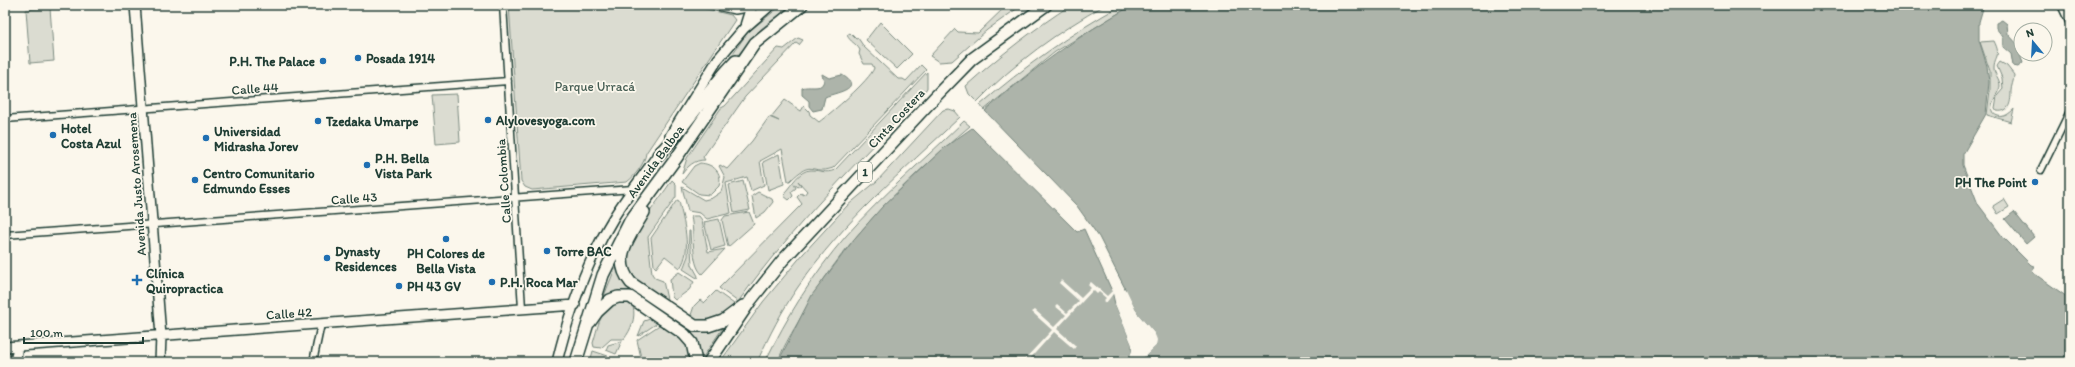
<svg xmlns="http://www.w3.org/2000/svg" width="2075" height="367" font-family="Itim,sans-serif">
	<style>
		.green { fill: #dbdcd1; stroke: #7d8c82 }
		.water { fill: #adb4aa; stroke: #74847b }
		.pier { fill: #fbf7ec }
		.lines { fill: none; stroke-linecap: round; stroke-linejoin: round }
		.street-casing { stroke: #1f3d34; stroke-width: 9 }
		.secondary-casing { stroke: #1f3d34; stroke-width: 12 }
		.primary-casing { stroke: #1f3d34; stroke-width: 13 }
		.highway-casing { stroke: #1f3d34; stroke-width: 14 }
		.street { stroke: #fbf7ec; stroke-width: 6 }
		.secondary { stroke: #fbf7ec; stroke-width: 9 }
		.primary { stroke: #fbf7ec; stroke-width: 10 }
		.highway { stroke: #fbf7ec; stroke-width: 11 }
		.poi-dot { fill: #1f6fb2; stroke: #fbf7ec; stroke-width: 1.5 }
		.labels { text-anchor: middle; stroke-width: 3.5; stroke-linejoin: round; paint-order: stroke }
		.shield { fill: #fbf7ec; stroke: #61756b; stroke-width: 1 }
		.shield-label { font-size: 12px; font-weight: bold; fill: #1f3d34 }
		.poi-label { font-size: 13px; font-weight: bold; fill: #1f3d34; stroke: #fbf7ec; text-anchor: start }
		.park-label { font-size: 13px; fill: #455d53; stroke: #fbf7ec }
		.street-label { font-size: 13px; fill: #1f3d34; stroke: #fbf7ec }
	</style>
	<rect width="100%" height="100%" fill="#fbf7ec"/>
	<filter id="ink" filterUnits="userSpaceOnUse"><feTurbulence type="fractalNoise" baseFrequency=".025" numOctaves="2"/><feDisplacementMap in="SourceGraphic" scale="8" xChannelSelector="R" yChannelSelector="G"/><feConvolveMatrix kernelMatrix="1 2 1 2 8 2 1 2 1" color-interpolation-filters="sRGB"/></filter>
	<g filter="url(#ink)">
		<!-- green -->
		<path class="green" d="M509,5H690L731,15L735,20L646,153C645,163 635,176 627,182L532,190L525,187L521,181Z
			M782,5H792L761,29L706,91L748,32Z
			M1007,5H1022L987,30L952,61L939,62L930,56L955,29L958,32L978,33Z
			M1071,5H1105C1059,31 1014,63 977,102L969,94L966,86C999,56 1034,29 1071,5Z
			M1122,5H1132L1055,52L984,110L980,105C1024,67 1071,33 1122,5Z
			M50,8L54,61L30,63L26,10Z
			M880,22L912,54L897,69L866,40Z
			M850,33L856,39L858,38L864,47L898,79H903L906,81L921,65L926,70L833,168C810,176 814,157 790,181H788L782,149L760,161L764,185L751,191L747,177L726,183L731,213L707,219L700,213L688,211L682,187L704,200L712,198L721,192L725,177L719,166L720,165L727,169L752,141L769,117L779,121L771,117L785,100L801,111L804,106L809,111L810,115L819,122C831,113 870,80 874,68L872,64H864L859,54L860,50C856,43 850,42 847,35Z
			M798,38L803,40L799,45L796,43L745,97L703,157L705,160C694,160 688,166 682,174L687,158L721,108L725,106L778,48L784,49Z
			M1994,41C2002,57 1994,56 1994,68C1994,74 2000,79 2000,86C1999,94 1983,111 1998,116C2004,118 2010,113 2014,109L2011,122L1987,115L1990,90V71L1980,42Z
			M2000,62L2007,66L2014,75C2014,81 2011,86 2011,91C2011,101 2010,113 1997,111L1995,108L1997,96L2003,89L2002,78L1997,66Z
			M927,72V88L924,92C860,160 792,226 738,302L719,288L802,204L797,197L801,193L804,195L807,191L798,181L801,185L798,187L794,184L796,188L791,192L793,196L789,200L784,196L786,194L785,192C792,185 799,170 811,170C821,170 825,174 835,170Z
			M457,94L460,142L436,144L432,95Z
			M949,109L955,111L960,117C903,171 842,222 798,287C782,310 769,336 757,362H720L763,302L803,254L847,206L877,181L943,110Z
			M964,121L970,126C903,183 838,245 797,324C790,336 782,349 778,362H765C787,317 813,274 846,236C882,195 925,159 964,121Z
			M779,154L784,184L768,190L763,162Z
			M700,163C713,164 723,172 719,186L710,195L699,194L682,182L694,166Z
			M672,180L676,184V197L648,237L652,274L655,278L663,281L668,304C658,296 641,288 633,278C613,252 658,203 672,180Z
			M743,181L750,210L734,213L729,185Z
			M758,192L772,199L773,202L765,212L756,218L752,196Z
			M2004,199L2009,207L1998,214L1993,206Z
			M677,200L679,201C683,221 693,249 680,268L665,256L656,268L654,266L651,238Z
			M749,212L754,224L728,247L722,220L725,216Z
			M693,216H699L702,220L708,252L725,249L702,274C690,263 695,233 691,217Z
			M719,219L725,246L711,250L704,222Z
			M689,231H690L692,265L698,276L697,278L683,269L688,256Z
			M619,259L632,290L664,313L632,294L601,303Z
			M679,272L694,282L689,290L675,300L672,297L670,279Z
			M716,291L734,304C723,316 706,330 690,318L694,306L700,300L704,303Z
			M617,302H626L633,306C636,318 631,330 624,339H611L601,348L594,347L593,343C599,323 599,313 617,302Z
			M671,316L693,330L724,326L701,360C702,340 682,330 669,318Z
			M653,318L659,322L638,336L644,321Z
			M661,324C682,337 685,337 692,362H642L637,340Z
			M622,341L616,354L606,350L608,345Z
			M593,351L608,356L607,362H590Z"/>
		<!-- water -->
		<path class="water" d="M1133,5H1984L1979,22V40L1987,66L1989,82L1986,114L1963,154V165L1978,204L2002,236L2031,265L2035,266L2032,272L2070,299V362H1139L1156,346L1155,334L1138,314L1099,237L1077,206L985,111C1031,70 1079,35 1133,5Z
			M2002,20L2007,24L2008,34L2020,47V55L2023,63L2018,67L2013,66L2011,54L2003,47V37L1996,28V23Z
			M822,74L829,78L842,75C866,89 833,93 825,97L822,109L813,111L809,106V101L802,95V88C808,85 821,90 823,83C825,80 822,77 822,74Z
			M972,128L1077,232L1084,229L1112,291L1115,304L1132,345V351L1127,362H778L812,295L855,238L882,207L945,147Z
			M2014,212L2034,237L2026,244L2005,219Z"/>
		<!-- pier -->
		<path class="pier" d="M1061,280L1081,298L1091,288L1088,285L1091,282L1107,296L1112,291L1113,294L1106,303L1103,301L1106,298L1099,292L1097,294L1093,290L1057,329L1076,346L1074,349L1054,332L1027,362H1022L1052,330L1032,312L1035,310L1054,327L1066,315L1055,306L1057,304L1067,313L1079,301L1059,283Z
			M1126,289L1138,314L1155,334L1157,340L1156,346L1139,362H1137L1139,358L1154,345L1155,340L1136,315L1125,291Z
			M1117,301L1134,344V352L1130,362H1127L1132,351V345L1115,304Z"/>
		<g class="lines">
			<!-- street casing -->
			<g class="street-casing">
				<path id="street" d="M503,5L522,308
					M2061,5L2070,24
					M5,119L508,81
					M2041,170L2070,111
					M5,235L633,189
					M313,362L321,324"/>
			</g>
			<!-- secondary casing -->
			<g class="secondary-casing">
				<path id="secondary" d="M135,5L161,336L160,362
					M717,5L735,9L758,5
					M670,136L718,59L746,26
					M5,347L575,305
					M15,362L18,346
					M557,362C569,312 587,261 614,217C628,194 646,173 661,150"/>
			</g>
			<!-- primary casing -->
			<g class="primary-casing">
				<path id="primary" d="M746,24L752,5
					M746,26L770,5"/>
			</g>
			<!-- highway casing -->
			<g class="highway-casing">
				<path id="highway" d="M658,155C687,126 707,90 736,61
					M644,212C631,235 610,258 631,283L695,326H708L723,321L743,306
					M590,322L597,312L610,300L618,297H630L684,334L692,343L696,362
					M576,362L603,275L630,221L677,157L755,43L802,5
					M709,362L751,300L782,261L935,97L972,59L1046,5"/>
			</g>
			<!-- street -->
			<use href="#street" class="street"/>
			<!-- secondary -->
			<use href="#secondary" class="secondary"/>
			<!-- primary -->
			<use href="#primary" class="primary"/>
			<!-- highway -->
			<use href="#highway" class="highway"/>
		</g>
	</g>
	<!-- markers -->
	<g class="poi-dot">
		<circle cx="358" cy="58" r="4"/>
		<circle cx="323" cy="61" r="4"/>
		<circle cx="488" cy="120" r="4"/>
		<circle cx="318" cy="121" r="4"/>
		<circle cx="53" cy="135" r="4"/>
		<circle cx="206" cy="138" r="4"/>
		<circle cx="367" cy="165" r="4"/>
		<circle cx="195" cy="180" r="4"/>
		<circle cx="2035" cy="182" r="4"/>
		<circle cx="446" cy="239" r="4"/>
		<circle cx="547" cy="251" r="4"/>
		<circle cx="327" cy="258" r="4"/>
		<path d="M135 274h4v4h4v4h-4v4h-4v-4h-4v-4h4z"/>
		<circle cx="492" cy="282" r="4"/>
		<circle cx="399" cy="286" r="4"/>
	</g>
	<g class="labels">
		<!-- shield labels -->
		<rect class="shield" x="858" y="162" width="14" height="20" rx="3"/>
		<g class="shield-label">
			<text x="865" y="176">1</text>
		</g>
		<!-- poi labels -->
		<g class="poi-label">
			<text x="366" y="63">Posada 1914</text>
			<text x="315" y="66" text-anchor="end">P.H. The Palace</text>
			<text x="496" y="125">Alylovesyoga.com</text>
			<text x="326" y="126">Tzedaka Umarpe</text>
			<text x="61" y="133">Hotel<tspan x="61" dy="15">Costa Azul</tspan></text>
			<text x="214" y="136">Universidad<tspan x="214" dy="15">Midrasha Jorev</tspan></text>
			<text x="375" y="163">P.H. Bella<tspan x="375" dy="15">Vista Park</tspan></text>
			<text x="203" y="178">Centro Comunitario<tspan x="203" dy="15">Edmundo Esses</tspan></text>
			<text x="2027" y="187" text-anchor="end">PH The Point</text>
			<text x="335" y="256">Dynasty<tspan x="335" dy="15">Residences</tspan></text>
			<text x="555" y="256">Torre BAC</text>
			<text x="446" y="258" text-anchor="middle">PH Colores de<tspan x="446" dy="15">Bella Vista</tspan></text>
			<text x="146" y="278">Clínica<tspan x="146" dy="15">Quiropractica</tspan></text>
			<text x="500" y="287">P.H. Roca Mar</text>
			<text x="407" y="291">PH 43 GV</text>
		</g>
		<!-- park labels -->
		<g class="park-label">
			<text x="595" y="91">Parque Urracá</text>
		</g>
		<!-- street labels -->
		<g class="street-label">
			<text transform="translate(255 88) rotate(-4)" y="5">Calle 44</text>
			<text transform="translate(896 118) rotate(-47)" y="5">Cinta Costera</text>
			<text transform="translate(655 161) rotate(-54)" y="5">Avenida Balboa</text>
			<text transform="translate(503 181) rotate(-94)" y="5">Calle Colombia</text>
			<text transform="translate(136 184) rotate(-94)" y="5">Avenida Justo Arosemena</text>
			<text transform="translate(354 198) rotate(-4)" y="5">Calle 43</text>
			<text transform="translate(289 313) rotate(-4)" y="5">Calle 42</text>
		</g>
	</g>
	<!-- margin -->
	<rect width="2075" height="367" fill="none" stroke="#fbf7ec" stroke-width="20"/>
	<rect x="10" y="10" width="2055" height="347" fill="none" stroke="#1f3d34" stroke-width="1.5" filter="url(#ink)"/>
	<!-- north arrow -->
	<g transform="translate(2033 42) rotate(342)"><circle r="19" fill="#fbf7ec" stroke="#a3ada2"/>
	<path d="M0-3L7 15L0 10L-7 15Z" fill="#1f6fb2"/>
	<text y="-6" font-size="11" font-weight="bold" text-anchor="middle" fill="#1f3d34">N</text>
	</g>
	<!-- scale -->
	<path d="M24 337v6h119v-6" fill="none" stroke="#1f3d34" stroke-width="2"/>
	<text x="30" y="337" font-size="12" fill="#1f3d34" stroke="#fbf7ec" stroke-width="3" paint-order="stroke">100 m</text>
</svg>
